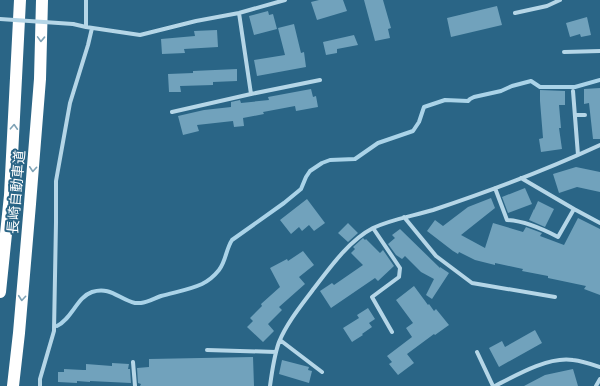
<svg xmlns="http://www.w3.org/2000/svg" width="600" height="386" font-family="'Nunito Sans','Noto Sans JP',sans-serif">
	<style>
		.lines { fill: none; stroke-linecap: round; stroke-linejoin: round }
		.stream { stroke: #aad3e8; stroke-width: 4 }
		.building { fill: #71a2bc }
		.minor { stroke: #b5d6e7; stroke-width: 4 }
		.motorway { stroke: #fff; stroke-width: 12 }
		.minor-bridge { stroke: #b5d6e7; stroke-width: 4 }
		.oneway { stroke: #7fa3b6 }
		.labels { text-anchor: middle; stroke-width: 4; stroke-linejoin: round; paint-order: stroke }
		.street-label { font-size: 14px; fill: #fff; stroke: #2a6586 }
	</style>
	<rect width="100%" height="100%" fill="#2a6586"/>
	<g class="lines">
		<!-- stream -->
		<path class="stream" d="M57,326C72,319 77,297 92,292C110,286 119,299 135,303C137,303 139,303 141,303C148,302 155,298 161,296C175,292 189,290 202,284C208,281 215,275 219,270C226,261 226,249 232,240L284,203L301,189L306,177L310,171L322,163L330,160L355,159L378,143L413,131L419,122L424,107L445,100L468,101L470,99L474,97L501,91L512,86L531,81L540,87H575L600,80"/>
	</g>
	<!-- building -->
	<path class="building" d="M319,0H343L347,11L317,20L311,2Z
		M364,0H383L391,28L388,29L390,38L375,41Z
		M497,6L502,25L451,37L447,18Z
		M268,11L269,15L273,14L277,29L254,35L249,16Z
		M587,17L591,35L581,37L580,34L570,37L566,23Z
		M294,24L301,53L304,52L306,67L257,76L254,60L285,55L278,28Z
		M217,30L218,47L184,49L185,53L162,54L161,39L195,36L194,31Z
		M354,35L358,45L337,49V53L326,55L323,42Z
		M237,69V81L213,82V85L180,86L181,92H169L168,74L193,73V71Z
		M600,88V139H593L589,103L584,104V89Z
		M311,89L313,97L316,96L318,107L296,111L295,106L263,112L264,114L243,118L244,126L234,127L233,121L197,125L199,131L183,135L178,116L204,110L231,107V102L240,100L241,103L269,100L268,97Z
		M540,90L565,91V105H559L561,128H559L562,149L541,152L539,139L543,138L540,101Z
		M576,167L600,172V192L577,187L559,193L553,174Z
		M525,188L532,204L508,213L502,197Z
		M491,198L495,208L461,235L485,248L493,223L523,232L526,227L542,233L540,236L564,245L578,218L600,229V295L584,289L586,286L548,278V276L522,271L523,269L495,263V265L475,260L459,252L458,254L453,251L427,231L435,220L443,226L468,207Z
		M307,199L325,223L314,231L309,225L302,231L299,227L291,234L280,220Z
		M538,201L554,209L545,227L529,220L534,209V210Z
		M348,223L358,233L348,242L338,233Z
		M400,229L440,268V267L449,273L432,299L426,295L434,279L421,272L405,256L402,259L396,255L388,244L395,238L392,235Z
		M363,238L365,240L366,239L380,253L383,250L394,266L378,281L375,278L331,308L320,291L332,283L334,285L363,265L351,253L355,249L353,247Z
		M303,251L314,265L299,277L305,284L279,307L282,310L268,324L274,331L263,342L247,327L253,321L250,318L262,306L261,304L280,287L270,268L287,259L288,261Z
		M414,286L428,305L429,304L434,311L436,309L449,325L435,335L434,334L407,354L414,363L398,375L389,364L392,362L387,356L412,337L406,328L413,323L396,300Z
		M368,308L375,319L369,323L372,327L362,334L363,335L352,342L343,328L359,318L357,315Z
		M535,330L542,343L499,367L489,348L502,341L505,347Z
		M253,357L254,386H140L141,384L138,383L137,368L149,367V359Z
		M282,360L309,367L308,370L312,371L309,383L279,374Z
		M112,363L129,364L128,369H130L131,383L90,381V382L77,381V383L58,382V372H64V369L83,370H86V364L112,366Z
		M573,369L578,386H524L545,375Z"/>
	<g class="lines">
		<!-- minor -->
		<path class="minor" d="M86,0V27
			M515,13L547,6L560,0
			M73,24L86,27L140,35L196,21L239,13L285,0
			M564,52L600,51
			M573,91L578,155
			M251,94L320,80
			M172,112L251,94L239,13
			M575,115H585
			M521,178L574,209L600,223
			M495,188L507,220C525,221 541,228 558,237L574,209
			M404,217L436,256L472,283L555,297
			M373,228L400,268L399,277L372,297L392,332
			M280,340L322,372
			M207,350L276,352
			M477,352L493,386
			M133,362L135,386
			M40,386V379L54,331L56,222V181L70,103L88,45L92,28
			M270,386C272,371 274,356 279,342C287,323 300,307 312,291C329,269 348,241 373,228C392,219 413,216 433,210C490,191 546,170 600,145
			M495,386C516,375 549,356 573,360C582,361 591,364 600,367
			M596,386L600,379"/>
		<!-- motorway -->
		<path class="motorway" d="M0,292L10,195L20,0
			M13,386L19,333L30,204L40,79L42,0"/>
		<!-- minor-bridge -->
		<path class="minor-bridge" d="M0,19L73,24"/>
	</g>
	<!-- one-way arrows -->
	<defs><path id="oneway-chevron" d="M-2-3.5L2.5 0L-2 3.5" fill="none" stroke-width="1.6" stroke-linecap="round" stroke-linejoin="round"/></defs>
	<g class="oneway">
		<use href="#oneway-chevron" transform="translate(41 39) rotate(92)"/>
		<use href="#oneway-chevron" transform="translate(14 127) rotate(-87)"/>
		<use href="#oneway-chevron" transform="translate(33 169) rotate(94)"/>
		<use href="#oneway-chevron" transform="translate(22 298) rotate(95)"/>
	</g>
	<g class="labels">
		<!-- street labels -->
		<g class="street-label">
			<text transform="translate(16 192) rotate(-85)" y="5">長崎自動車道</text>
		</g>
	</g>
</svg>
